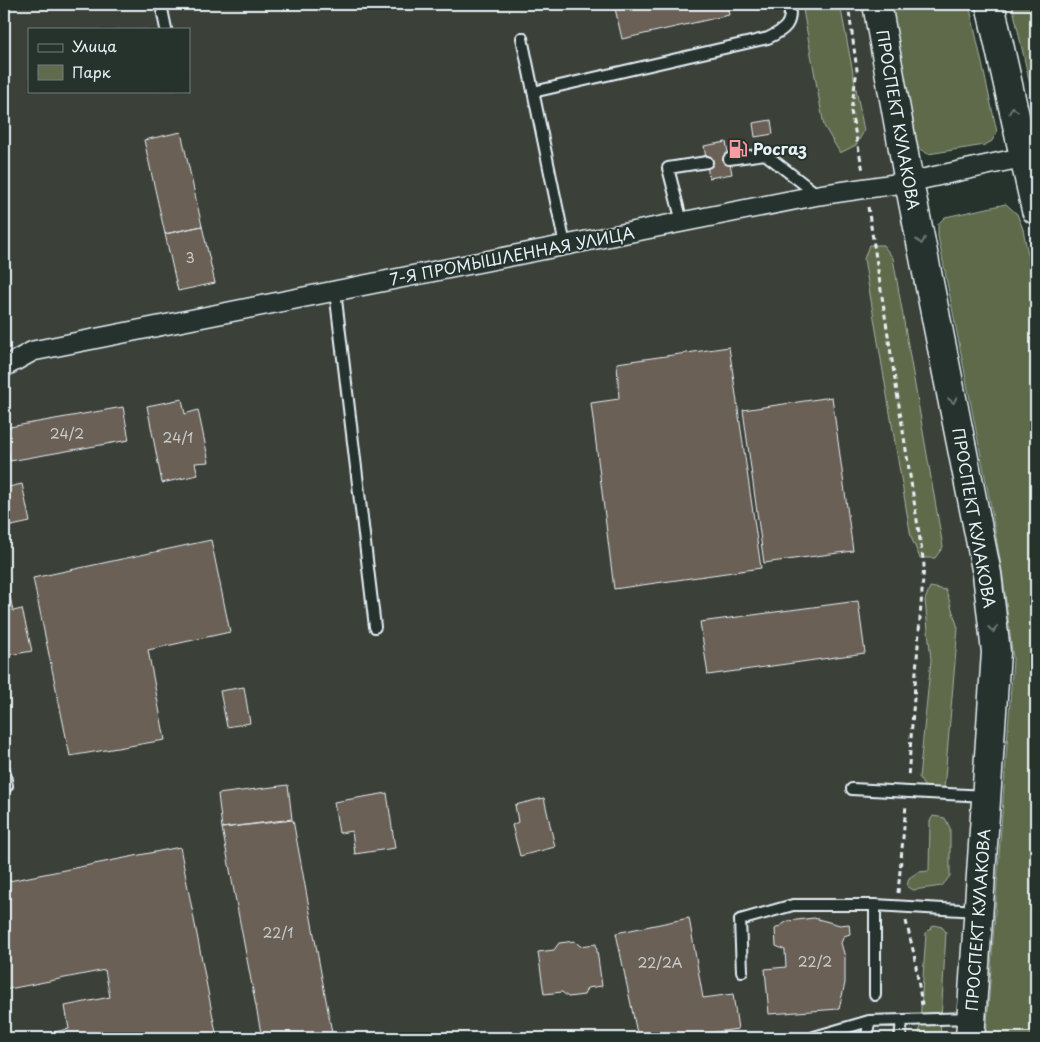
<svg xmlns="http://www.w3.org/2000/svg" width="1040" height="1042" font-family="'Playpen Sans',sans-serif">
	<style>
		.built { fill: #3b4039; fill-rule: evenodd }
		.green { fill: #5f6b4c; stroke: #a4aea2 }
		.building { fill: #6b6055; stroke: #e8f1f8 }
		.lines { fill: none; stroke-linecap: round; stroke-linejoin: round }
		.lane-casing { stroke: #e8f1f8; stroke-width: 14 }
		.street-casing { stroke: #e8f1f8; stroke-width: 22 }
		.primary-casing { stroke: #e8f1f8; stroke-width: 31 }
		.path { stroke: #e8f1f8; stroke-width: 3; stroke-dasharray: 5 4; stroke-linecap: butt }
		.lane { stroke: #26332d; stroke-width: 10 }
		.street { stroke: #26332d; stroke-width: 19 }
		.primary { stroke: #26332d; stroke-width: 28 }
		.oneway { stroke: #6a7674 }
		.labels { text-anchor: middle; stroke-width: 4; stroke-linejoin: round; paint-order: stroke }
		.number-label { font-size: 14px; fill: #c9cdcf }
		.street-label { font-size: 16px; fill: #e8f1f8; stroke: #26332d }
		.poi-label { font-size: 16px; font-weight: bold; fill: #e8f1f8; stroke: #26332d; text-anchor: start }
	</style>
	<rect width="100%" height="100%" fill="#26332d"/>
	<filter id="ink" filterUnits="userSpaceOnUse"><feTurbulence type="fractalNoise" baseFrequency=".02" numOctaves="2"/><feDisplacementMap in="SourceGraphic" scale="10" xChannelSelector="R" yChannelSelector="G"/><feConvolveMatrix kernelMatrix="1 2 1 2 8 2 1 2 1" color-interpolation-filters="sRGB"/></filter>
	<g filter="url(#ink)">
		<!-- built -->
		<path class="built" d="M4,4H864L974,566L987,651L959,1038H4ZM29,29H189V91H29Z"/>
		<!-- green -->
		<path class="green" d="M802,4H840L864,131L856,145L840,153L824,126Z
			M887,4H969L997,132L992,141L985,145L928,154L918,148L913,140Z
			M1012,4H1034L1036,14V111Z
			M1006,204L1017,214L1023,229L1036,295V964L1030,1038H986L1013,659L1003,577L990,502L938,236V224L945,217Z
			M869,245H883L893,258L943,547L935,558H920L911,537L864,259Z
			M930,587L946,590L958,628L944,789L933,792L926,789L919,778L931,660L925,600Z
			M933,816L945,818L950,828V876L942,886L913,890L907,886L909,878L918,872L929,871L930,821Z
			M934,925L942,927L946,932L940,1038H919L926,933Z"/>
		<!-- building -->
		<path class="building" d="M614,4H727L729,15L622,39Z
			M771,120L773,134L755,137L753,123Z
			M181,132L202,226L165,234L144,140Z
			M726,142L732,174L709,178L704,146Z
			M202,226L215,283L178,291L165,234Z
			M729,347L761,568L614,589L591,403L619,399L617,363Z
			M832,397L853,551L764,563L743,410Z
			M182,399L185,414L198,410L209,462L195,463L198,475L162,483L147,406Z
			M123,407L129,440L10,461L4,428Z
			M22,484L30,522L7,527L4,515V488Z
			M211,540L230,632L148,650L165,740L70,756L33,578Z
			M4,566L13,611L22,609L32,651L4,656Z
			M858,601L865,653L708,675L700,622Z
			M244,687L250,723L227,727L220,691Z
			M288,785L292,819L222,828L218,794Z
			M387,793L395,848L355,854L352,831L339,833L334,802Z
			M544,798L555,847L520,856L512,825L518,822L515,805Z
			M293,820L333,1038H262L222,828Z
			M180,847L217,1038H24L69,1029L65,1006L110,997L105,970L4,990V882Z
			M689,918L703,998L733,994L738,1029L673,1038H638L616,933Z
			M814,918L840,925L849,924L850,934L844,936L841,943L845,957V983L839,1009L769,1014L765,969L786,967L785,950L776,946L775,929L788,921Z
			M575,941L580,946L596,944L602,986L587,988L584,995L568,997L562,992L544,994L538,952L554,950L559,943Z"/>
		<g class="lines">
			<!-- lane casing -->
			<g class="lane-casing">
				<path id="lane" d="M161,4L166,29
					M522,38L565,245
					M533,92L768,38C785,30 793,24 789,4
					M729,159L765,154L818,195
					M682,222L668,168L707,162
					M335,291L375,627
					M4,769L7,786
					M852,789L986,796
					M875,905V995
					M742,971L740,920L793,905H875L978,911
					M814,1038V1037L869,1021
					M867,1038L869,1021L971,1018
					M900,1038L902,1021"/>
			</g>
			<!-- street casing -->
			<g class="street-casing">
				<path id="street" d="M4,367L33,351L682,222L819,195L909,182L1024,157"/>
			</g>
			<!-- primary casing -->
			<g class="primary-casing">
				<path id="primary" d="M877,4L909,182L987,574L996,652L970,1038
					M990,4L1036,210"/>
			</g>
			<!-- path -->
			<path class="path" d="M848,4L857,70L851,111L863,171
				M868,207L924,565L908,778
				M898,893L906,805
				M906,921L914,954L922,1005"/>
			<!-- lane -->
			<use href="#lane" class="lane"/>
			<!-- street -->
			<use href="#street" class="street"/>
			<!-- primary -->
			<use href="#primary" class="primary"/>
		</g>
		<!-- one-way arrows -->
		<defs><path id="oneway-chevron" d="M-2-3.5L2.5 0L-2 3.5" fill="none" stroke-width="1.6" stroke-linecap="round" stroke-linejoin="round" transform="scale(1.25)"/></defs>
		<g class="oneway">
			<use href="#oneway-chevron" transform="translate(1013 110) rotate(-102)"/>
			<use href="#oneway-chevron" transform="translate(921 241) rotate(79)"/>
			<use href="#oneway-chevron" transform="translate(953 400) rotate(79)"/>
			<use href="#oneway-chevron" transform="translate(993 629) rotate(83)"/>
		</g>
	</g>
	<!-- icons -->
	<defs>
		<g id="fuel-bare" transform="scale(1.5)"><path d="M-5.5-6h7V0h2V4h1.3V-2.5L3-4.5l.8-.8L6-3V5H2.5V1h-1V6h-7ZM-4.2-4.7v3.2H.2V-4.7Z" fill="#ff9aa2" stroke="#26332d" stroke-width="2.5" paint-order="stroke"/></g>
	</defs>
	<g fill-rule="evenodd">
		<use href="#fuel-bare" x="738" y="149"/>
	</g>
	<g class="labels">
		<!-- number labels -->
		<g class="number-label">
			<text x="190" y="263">3</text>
			<text x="67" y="439">24/2</text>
			<text x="178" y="443">24/1</text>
			<text x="278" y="938">22/1</text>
			<text x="815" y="967">22/2</text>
			<text x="660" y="968">22/2А</text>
		</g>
		<!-- street labels -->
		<g class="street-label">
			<text transform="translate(898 120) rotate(80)" y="6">ПРОСПЕКТ КУЛАКОВА</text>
			<text transform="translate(512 256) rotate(-11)" y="6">7-Я ПРОМЫШЛЕННАЯ УЛИЦА</text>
			<text transform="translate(974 518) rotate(80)" y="6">ПРОСПЕКТ КУЛАКОВА</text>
			<text transform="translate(978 920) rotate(-86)" y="6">ПРОСПЕКТ КУЛАКОВА</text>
		</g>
		<!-- poi labels -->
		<g class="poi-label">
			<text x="753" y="155">Росгаз</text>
		</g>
	</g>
	<!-- margin -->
	<rect width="1040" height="1042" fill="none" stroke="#26332d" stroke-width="20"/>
	<rect x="10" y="10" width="1020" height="1022" fill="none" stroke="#e8f1f8" stroke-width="2" filter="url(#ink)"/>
	<!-- legend -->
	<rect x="28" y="28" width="162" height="65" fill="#26332d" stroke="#747f7e"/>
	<rect x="38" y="44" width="25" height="8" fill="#26332d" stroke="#747f7e"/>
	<text x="72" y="52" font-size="15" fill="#e8f1f8">Улица</text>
	<rect x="38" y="65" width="25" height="15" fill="#5f6b4c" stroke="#747f7e"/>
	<text x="72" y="78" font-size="15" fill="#e8f1f8">Парк</text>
</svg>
